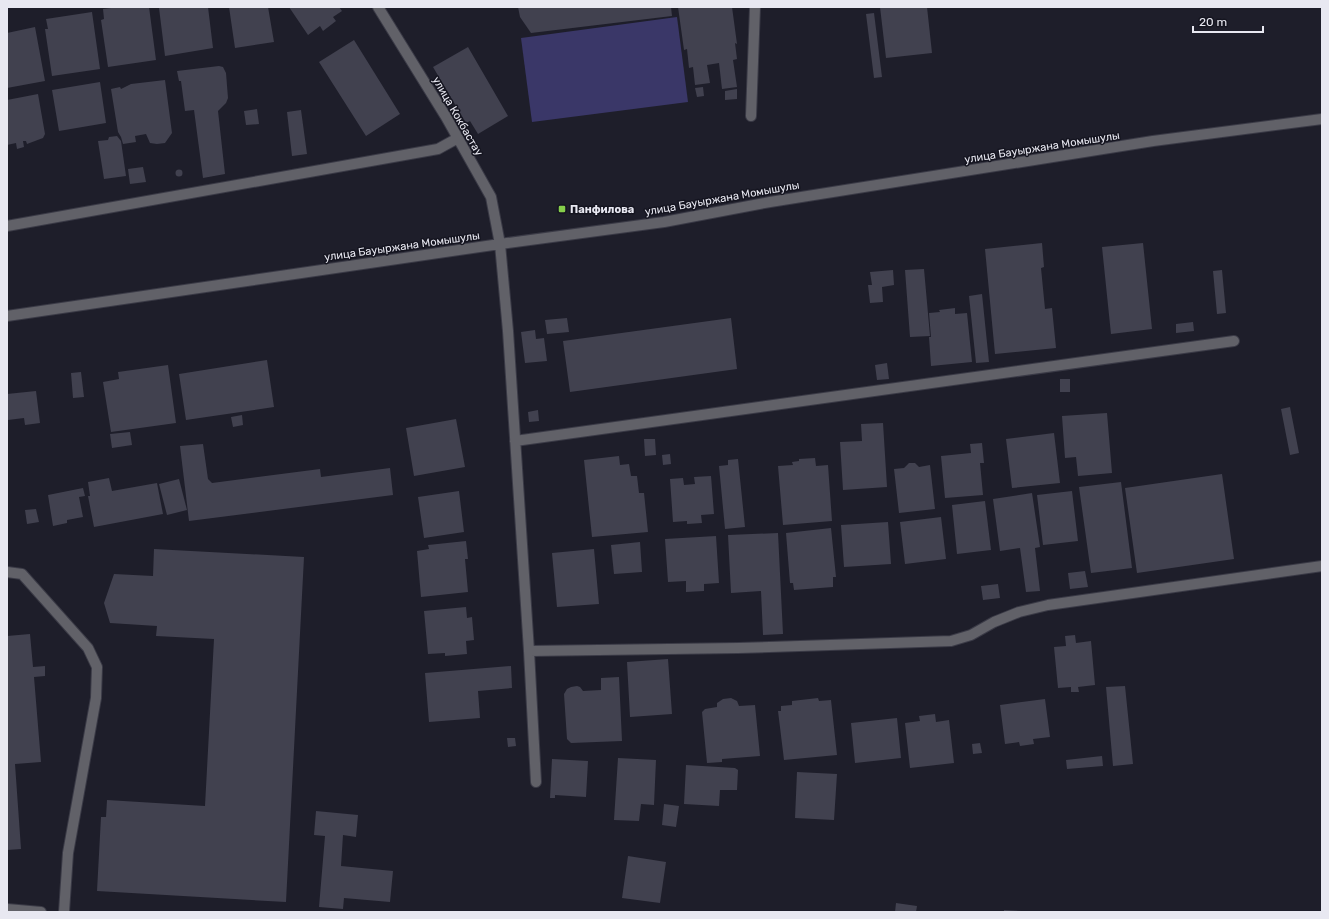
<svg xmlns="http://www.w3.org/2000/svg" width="1329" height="919" font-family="Rubik,sans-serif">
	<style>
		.green { fill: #3a3768 }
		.building { fill: #41414f }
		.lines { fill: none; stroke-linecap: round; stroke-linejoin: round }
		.minor-casing { stroke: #3a3a46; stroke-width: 12 }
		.minor { stroke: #616168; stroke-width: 10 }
		.poi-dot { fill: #86cf4b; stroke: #151520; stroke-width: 1.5 }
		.labels { text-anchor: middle; stroke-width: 3; stroke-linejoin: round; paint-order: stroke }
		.street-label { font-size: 11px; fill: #e8e8f1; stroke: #151520 }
		.poi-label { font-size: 11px; font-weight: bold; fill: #e8e8f1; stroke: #151520; text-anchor: start }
	</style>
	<rect width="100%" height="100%" fill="#1e1e2a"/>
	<!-- green -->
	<path class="green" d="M677,17L688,102L532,122L521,38Z"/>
	<!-- building -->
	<path class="building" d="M119,7H149L156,60L108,67L101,20L104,19L103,9Z
		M161,7H208L213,48L165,56L159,8H161Z
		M229,7H268L274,42L235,48Z
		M289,7H339L342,11L333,17L336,21L323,31L320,26L308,35Z
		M518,7H671L672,16L531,33L520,17Z
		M678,7H732L737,44L735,43L737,59L733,60L737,87L722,89L719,63L707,65L710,83L695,85L693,67L689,68L687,49L684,50Z
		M880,7H927L932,53L886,58Z
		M92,12L100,69L52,76L45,29H48L46,19Z
		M874,13L882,77L874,78L866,14Z
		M35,27L45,81L7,88V33Z
		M354,40L400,114L366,136L319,62Z
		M468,47L508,116L478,134L470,121L466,123L433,67Z
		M219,66L223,67L226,73L228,98L226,103L218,111L225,174L203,178L194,110L185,111L181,81H179L177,71Z
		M165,80L172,133L165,143L157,144L150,143L146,134L135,136L136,142L123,144L121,137L118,132L111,89L120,87L121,89L131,84Z
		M100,82L106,123L59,131L52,90Z
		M703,87L704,96L697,97L695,88Z
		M737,89V99L725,100V91Z
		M38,94L45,134L43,138L27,144L26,141H23L24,147L17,149L16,143L7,145V100Z
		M257,109L259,124L246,125L244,111Z
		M301,110L307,154L292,156L287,112Z
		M117,136L121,141L126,176L104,179L98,141L108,140L109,137Z
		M143,167L146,182L130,184L128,169Z
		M175.5 173a3.5 3.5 0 1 1 7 0a3.5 3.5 0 1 1-7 0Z
		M1042,243L1044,267L1041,268L1045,309L1052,308L1056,348L995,354L985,249Z
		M1143,243L1152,329L1111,334L1102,247Z
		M924,269L930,336L910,337L905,270Z
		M893,270L894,285L882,287L883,302L870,303L868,285H872L870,272Z
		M1222,270L1226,313L1217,314L1213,271Z
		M982,294L989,362L976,363L969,296Z
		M955,308V314L967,313L972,362L931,366L929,337H931L929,313L940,312L939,310Z
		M567,318L569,332L547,334L545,320Z
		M731,318L737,369L570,392L563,341Z
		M1193,322L1194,331L1176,333V324Z
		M535,330L536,339L544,338L547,361L525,363L521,332Z
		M267,360L274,407L186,420L179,374Z
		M887,363L889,379L877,380L875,365Z
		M168,365L176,423L111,432L103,382L119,379L118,372Z
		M81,372L84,397L73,398L71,373Z
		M1060,379H1070V392H1060Z
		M36,391L40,423L25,425L24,418L8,420L7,418V394Z
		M1290,407L1299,453L1290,455L1281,409Z
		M538,410L539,421L529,422L528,412Z
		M1107,413L1112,473L1078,476L1076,457L1065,458L1062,416Z
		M242,415L243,425L233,427L231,417Z
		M456,419L465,467L414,476L406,428Z
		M883,423L887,487L843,490L840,442L862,441L861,424Z
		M130,432L132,445L112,448L110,434Z
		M1054,433L1060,483L1012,488L1006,439Z
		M644,439H655L656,455L645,456Z
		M982,443L984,463H980L983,495L945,498L941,456L971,453L970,444Z
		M203,444L208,479L212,483L320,469L321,477L390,468L393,495L189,521L180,446Z
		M670,454L671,464L663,465L662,455Z
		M619,456L620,465L629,464L631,476H637L639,493H644L648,532L592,537L584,460Z
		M815,458L816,466L828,465L832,521L783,525L778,466L793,465L792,462L799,461V459Z
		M738,459L745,527L725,529L719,466L728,465V460Z
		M909,463H915L919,467L930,465L935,509L899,513L894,469L904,468Z
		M1222,474L1234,559L1137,573L1125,488Z
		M711,476L714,514L701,515L702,523L687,524V521L673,522L670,479L683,478L684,485L695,484L694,477Z
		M109,478L112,491L157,483L163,514L94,527L88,496H90L88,482Z
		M179,479L187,510L167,515L159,484Z
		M1121,482L1132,568L1091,573L1079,487Z
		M83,488L85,496L79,497L83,517L67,520V523L53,526L48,495Z
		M459,491L464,532L424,538L418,497Z
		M1072,491L1078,541L1043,545L1037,495Z
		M1032,493L1040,547L1035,548L1040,591L1026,592L1020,548L1000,551L993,499Z
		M985,501L991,550L957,554L952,505Z
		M36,509L39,522L27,524L25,510Z
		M941,517L946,559L905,564L900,522Z
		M888,522L891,564L844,567L841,525Z
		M831,528L836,577H833V587L794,590L793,583H790L786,533Z
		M778,533L783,634L763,635L761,591L731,593L728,535Z
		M716,536L719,583L704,584V591L686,592V581L668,582L665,539Z
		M466,541L468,559H465L468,592L421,597L417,551L429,549L428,545Z
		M640,542L642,572L614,574L611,545Z
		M154,549L304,557L286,902L97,891L101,817H106L107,800L205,806L214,639L156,636L157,626L110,623L104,603L114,574L153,576Z
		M594,549L599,604L557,607L552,553Z
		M1085,571L1088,587L1070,589L1068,573Z
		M998,584L1000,598L983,600L981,586Z
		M466,607L467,618L472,617L474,640L466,641L467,654L445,656V653L428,654L424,611Z
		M30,634L33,667L45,666V676L34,677L41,762L15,764L21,849L7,850V636Z
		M1075,635L1076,643L1091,641L1095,685L1078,687L1079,692H1071V687L1058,688L1054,647L1066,646L1065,636Z
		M668,659L672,714L630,717L627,662Z
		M511,666L512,688L478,691L480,718L429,722L425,673Z
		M619,677L622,741L571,743L567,739L564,694L567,689L571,687L577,686L580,687L583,691L601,690V678Z
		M1125,686L1133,764L1113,766L1106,687Z
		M731,698L737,701L739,706L755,705L760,756L722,759V762L707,763L702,712L705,709L717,707V703L723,699Z
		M818,698L819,701L831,700L837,755L784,760L778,711H781V706L792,705V701Z
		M1045,699L1050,737L1033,739L1034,744L1020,746L1019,742L1005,744L1000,705Z
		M935,714L936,722L949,720L954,763L910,768L905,723L920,721L919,716Z
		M897,718L901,758L855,763L851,723Z
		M507,738H515L516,746L508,747Z
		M980,743L982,753L973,754L972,744Z
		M1102,756L1103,766L1067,769L1066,760Z
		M618,758L656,760L654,805L641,804L639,821L614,820Z
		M552,759L588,761L586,797L555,795V798H550Z
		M686,765L735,768L738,770L737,790H720L719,806L684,804Z
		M797,772L837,774L834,820L795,818Z
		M664,804L679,806L676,827L662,825Z
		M316,811L358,815L356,837L343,835L341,866L393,871L390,902L344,898L343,909L319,907L325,836L314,835Z
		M628,856L666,862L660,903L622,898Z
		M896,903L917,906L916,912H895Z
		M1004,910L1022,911V912H1004Z"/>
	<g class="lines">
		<!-- minor casing -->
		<g class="minor-casing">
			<path id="minor" d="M378,7L446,117L491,197L500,244L508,331L529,651L738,648L951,641L971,635L994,622L1019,612L1048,605L1322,566
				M751,116L755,7
				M7,226L438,149L458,138
				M7,316L500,244L664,222L770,202L1153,141L1322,119
				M515,441L1234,341
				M7,572L22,574L88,648L97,667L96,698L68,853L64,912
				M529,651L536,782
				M7,909L41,912"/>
		</g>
		<!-- minor -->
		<use href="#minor" class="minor"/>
	</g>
	<!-- markers -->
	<rect class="poi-dot" x="558" y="205" width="8" height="8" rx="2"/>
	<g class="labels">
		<!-- street labels -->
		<g class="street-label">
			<text transform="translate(458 116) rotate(60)" y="4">улица Кокбастау</text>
			<text transform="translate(1042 147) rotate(-9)" y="4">улица Бауыржана Момышулы</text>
			<text transform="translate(722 198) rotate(-10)" y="4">улица Бауыржана Момышулы</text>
			<text transform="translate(402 246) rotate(-8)" y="4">улица Бауыржана Момышулы</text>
		</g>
		<!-- poi labels -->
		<g class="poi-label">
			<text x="570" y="213">Панфилова</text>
		</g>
	</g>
	<!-- border -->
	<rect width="1329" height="919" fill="none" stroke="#e8e8f1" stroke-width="16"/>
	<!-- scale -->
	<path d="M1193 26v6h70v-6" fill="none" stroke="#e8e8f1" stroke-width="2"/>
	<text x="1199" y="26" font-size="12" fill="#e8e8f1" stroke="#151520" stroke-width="3" paint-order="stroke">20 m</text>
</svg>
